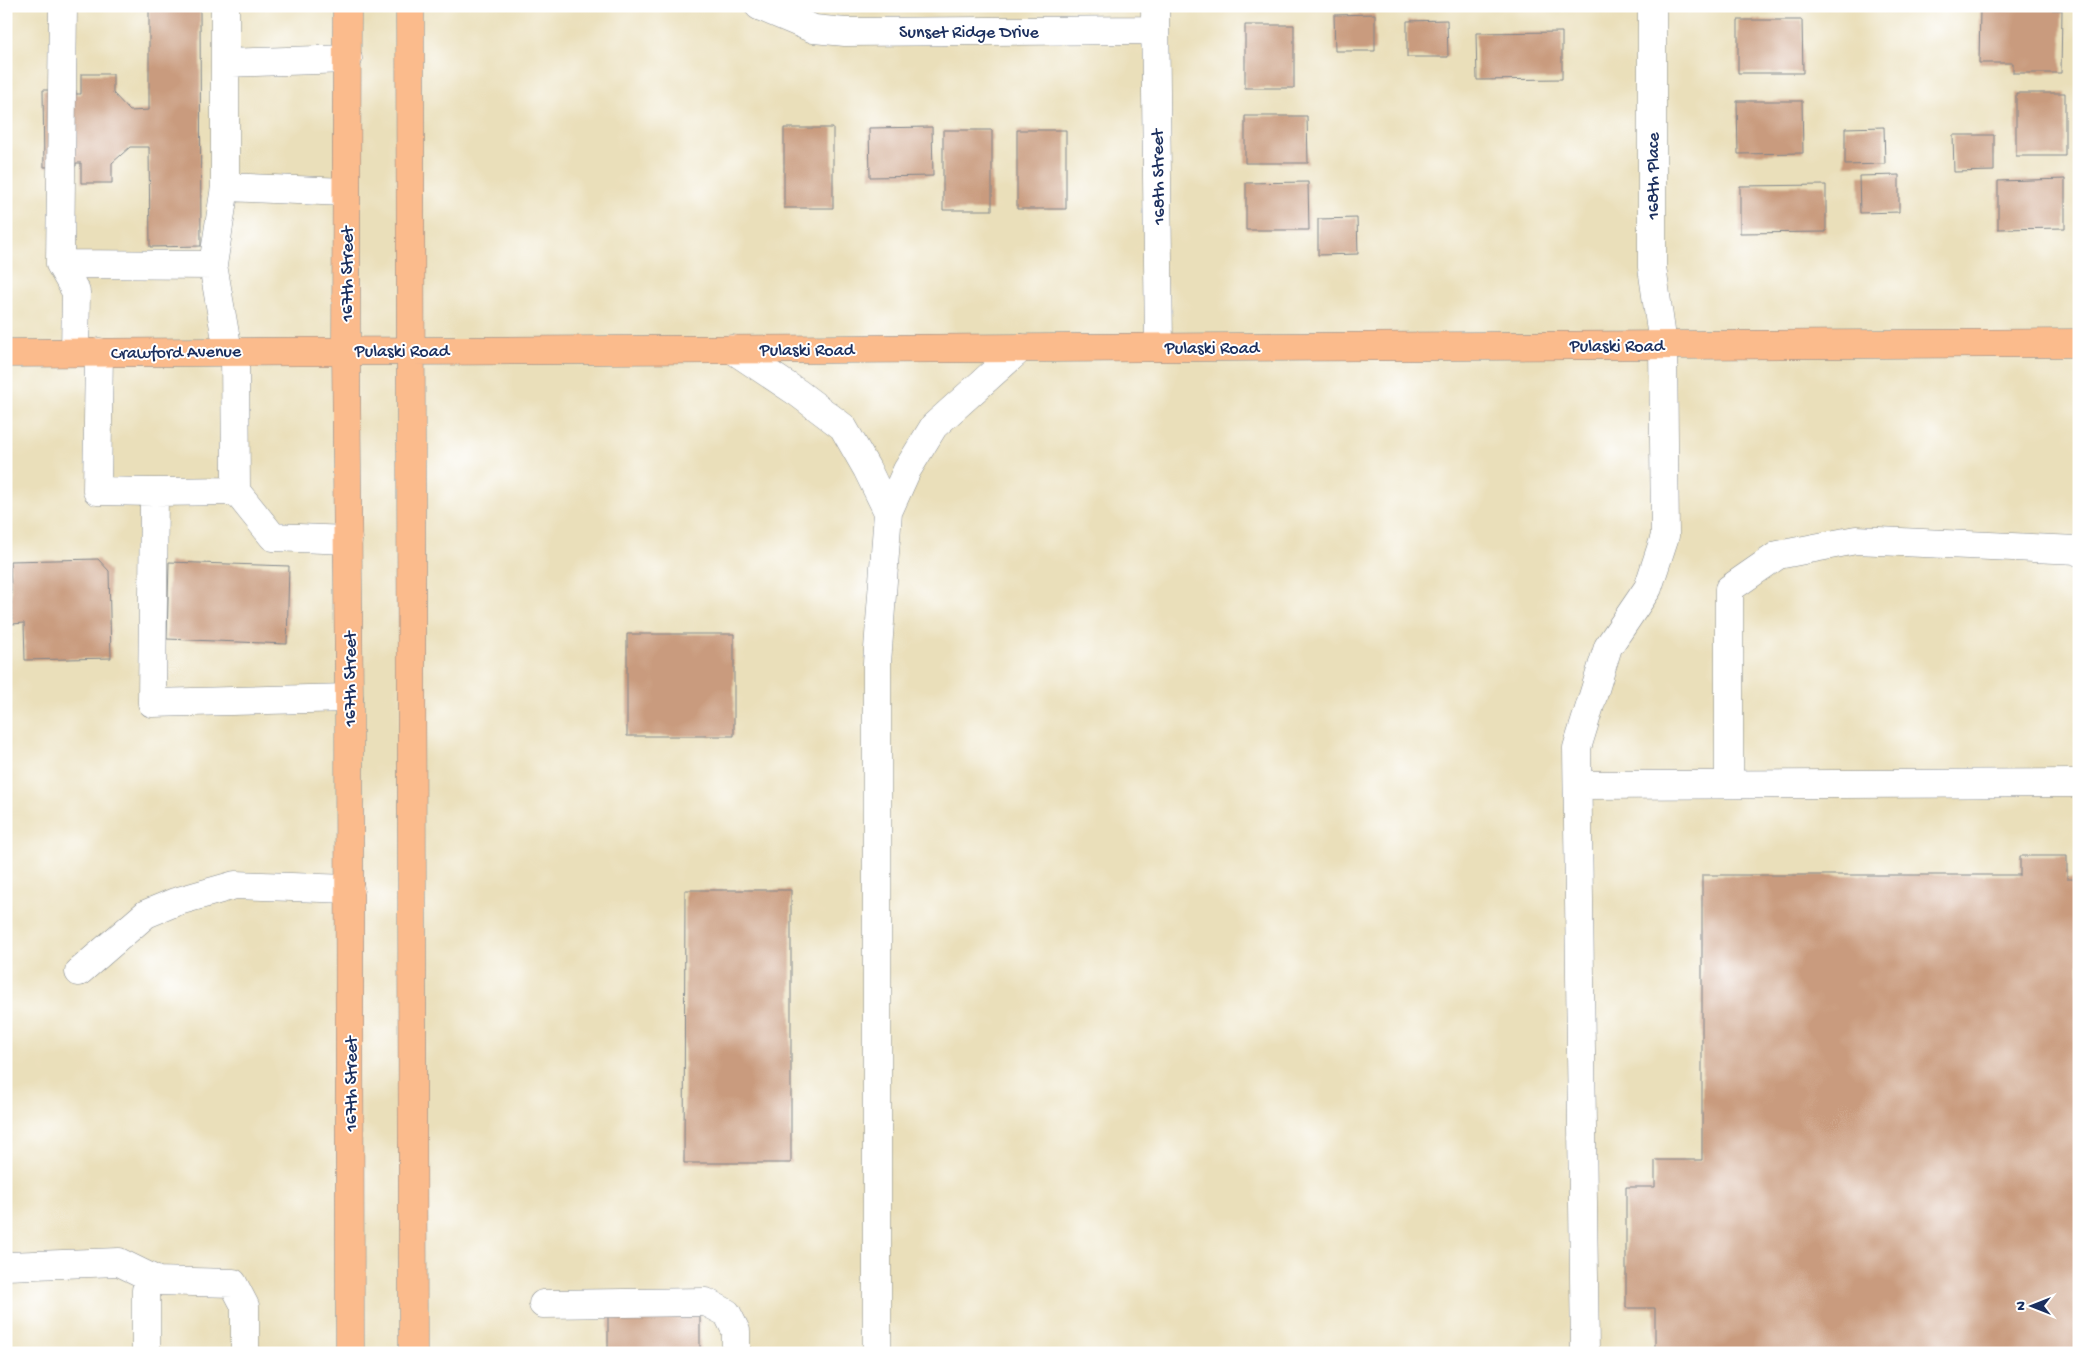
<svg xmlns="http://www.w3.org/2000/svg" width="2085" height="1359" font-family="'Gochi Hand',sans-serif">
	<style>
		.building { fill: #c99b7e }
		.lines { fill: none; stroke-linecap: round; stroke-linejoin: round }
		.minor-casing { stroke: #82878c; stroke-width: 29 }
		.major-casing { stroke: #82878c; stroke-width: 29 }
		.minor { stroke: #fff; stroke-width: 28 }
		.major { stroke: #fbbb8c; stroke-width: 28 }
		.labels { text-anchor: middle; stroke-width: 4; stroke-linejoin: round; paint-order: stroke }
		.street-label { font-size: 18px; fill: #1b2f5e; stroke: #fff }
	</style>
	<rect width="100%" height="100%" fill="#fff"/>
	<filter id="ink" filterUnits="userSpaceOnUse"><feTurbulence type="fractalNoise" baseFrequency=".02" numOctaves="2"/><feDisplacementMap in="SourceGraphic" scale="10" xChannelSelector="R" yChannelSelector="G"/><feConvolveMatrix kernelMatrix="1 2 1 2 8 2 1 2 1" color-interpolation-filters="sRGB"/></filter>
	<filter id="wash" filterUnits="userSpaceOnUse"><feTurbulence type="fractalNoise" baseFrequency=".0096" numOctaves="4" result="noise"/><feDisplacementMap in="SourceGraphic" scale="20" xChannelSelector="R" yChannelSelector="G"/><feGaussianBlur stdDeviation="1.12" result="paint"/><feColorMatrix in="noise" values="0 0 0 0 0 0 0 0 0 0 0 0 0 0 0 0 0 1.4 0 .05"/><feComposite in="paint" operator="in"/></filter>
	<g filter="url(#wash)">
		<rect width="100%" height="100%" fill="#eadfba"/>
		<g id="blocks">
			<!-- building -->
			<path class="building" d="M200,9L201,246L150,247L149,147H130L112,163V183H81V163H76V166L44,167L43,90H76V94H81V74H113V93L130,111L149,110V10Z
				M1980,9L2062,10L2061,73H2013V63H1979Z
				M1375,14V51H1335L1334,15Z
				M1447,20L1448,57H1407V21Z
				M1738,20H1802L1803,73H1738Z
				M1245,25H1294V88H1245Z
				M1562,32V79L1477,80L1476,33Z
				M2016,93H2065V156H2016Z
				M1737,101H1802L1803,153L1738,154Z
				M1245,116H1307L1308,163H1245Z
				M932,127L933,176L870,177L869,128Z
				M1884,127L1885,164L1845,165V128Z
				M784,128H833V208H784Z
				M943,130H992V210H943Z
				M1017,130H1066V209H1017Z
				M1953,135H1994V171L1954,172Z
				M1899,175V212L1860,213L1859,176Z
				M2065,179V228L1998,229V181Z
				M1308,182L1309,230H1246V183Z
				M1826,185V232L1740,233V186Z
				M1357,218L1358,254L1318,255V219Z
				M98,559L109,571L111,658L25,660L24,623L12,624L10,561Z
				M169,562L289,566L287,644L167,639Z
				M627,634H734V736H627Z
				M2020,856H2067V879H2079V1353H1655V1308H1626V1187H1655V1160H1702V875H2020Z
				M685,890H791V1163H684Z
				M608,1316H700V1353H608Z"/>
		</g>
	</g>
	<g filter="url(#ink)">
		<use href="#blocks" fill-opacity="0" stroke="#82878c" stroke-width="1"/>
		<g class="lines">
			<!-- minor casing -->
			<g class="minor-casing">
				<path id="minor" d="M63,6L60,264L76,292L75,352
					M225,6V187L213,265L228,351
					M759,6L814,29L845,32L1155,30
					M1155,6L1159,347
					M225,63L348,59
					M225,187L346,192
					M60,264L213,265
					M732,349L798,393L843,427L867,469L888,512
					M99,352L97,491L154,492L152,703L349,698
					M236,491L273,537L348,540
					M154,492L236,491L235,351
					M1729,784V589L1778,555L1856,540L2078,550L2079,552
					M1578,785L2079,783
					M79,972L146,914L175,902L235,885L350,889
					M6,1266L119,1262L158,1281
					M543,1304L706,1302L727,1313L736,1331V1353
					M146,1353V1290L154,1281L233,1283L245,1306V1353
					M877,1353V663L888,512L907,470L934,426L1021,348
					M1585,1353L1577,748L1608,647L1648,588L1665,536L1663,345L1652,267V6"/>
			</g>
			<!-- major casing -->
			<g class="major-casing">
				<path id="major" d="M347,6L346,350L349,698L350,1353
					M410,6L413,1353
					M6,353L2079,343"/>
			</g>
			<!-- minor -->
			<use href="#minor" class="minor"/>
			<!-- major -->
			<use href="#major" class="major"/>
		</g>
	</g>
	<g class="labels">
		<!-- street labels -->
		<g class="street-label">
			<text x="969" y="37">Sunset Ridge Drive</text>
			<text transform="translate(1652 176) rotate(-90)" y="6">168th Place</text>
			<text transform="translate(1157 177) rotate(-91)" y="6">168th Street</text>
			<text transform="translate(346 274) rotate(-90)" y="6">167th Street</text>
			<text x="1617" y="351">Pulaski Road</text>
			<text x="1212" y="353">Pulaski Road</text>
			<text x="807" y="355">Pulaski Road</text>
			<text x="402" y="356">Pulaski Road</text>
			<text transform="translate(176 351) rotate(-1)" y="6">Crawford Avenue</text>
			<text transform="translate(349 679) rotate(-90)" y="6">167th Street</text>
			<text transform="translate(350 1084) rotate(-90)" y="6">167th Street</text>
		</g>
	</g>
	<!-- margin -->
	<rect width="2085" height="1359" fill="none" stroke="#fff" stroke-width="25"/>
	<!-- north arrow -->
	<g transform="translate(2032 1306) rotate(270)" stroke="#ffffff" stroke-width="4" paint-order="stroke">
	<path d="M0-4L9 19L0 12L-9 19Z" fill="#1b2f5e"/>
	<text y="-8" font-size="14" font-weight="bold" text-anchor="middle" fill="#1b2f5e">N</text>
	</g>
</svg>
